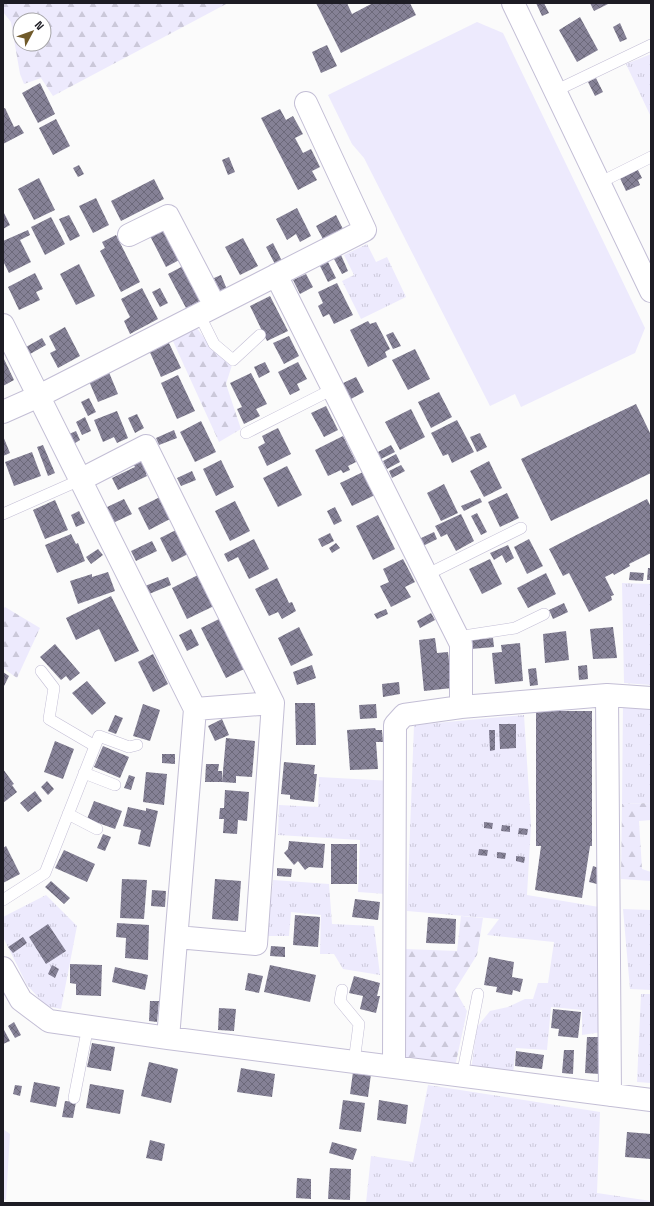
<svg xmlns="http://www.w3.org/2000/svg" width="654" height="1206" font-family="'Space Grotesk',sans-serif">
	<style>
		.grass { fill: url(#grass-tufts) }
		.forest { fill: url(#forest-firs); fill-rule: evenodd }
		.park { fill: #edeafd }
		.building { fill: url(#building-cross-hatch) }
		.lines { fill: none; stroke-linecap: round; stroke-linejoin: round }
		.lane-casing { stroke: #c3bed5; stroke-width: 12 }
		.street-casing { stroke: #c3bed5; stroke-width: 24 }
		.lane { stroke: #fff; stroke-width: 11 }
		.street { stroke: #fff; stroke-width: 22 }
	</style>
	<defs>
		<pattern id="grass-tufts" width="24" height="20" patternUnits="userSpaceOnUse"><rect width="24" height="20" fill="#edeafd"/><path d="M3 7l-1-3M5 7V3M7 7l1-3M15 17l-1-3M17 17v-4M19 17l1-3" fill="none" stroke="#cbc8d9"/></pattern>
		<pattern id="forest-firs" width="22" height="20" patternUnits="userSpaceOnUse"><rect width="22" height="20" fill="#edeafd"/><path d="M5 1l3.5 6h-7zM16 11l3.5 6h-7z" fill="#cbc8d9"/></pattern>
		<pattern id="building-cross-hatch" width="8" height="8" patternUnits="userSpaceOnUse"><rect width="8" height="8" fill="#858196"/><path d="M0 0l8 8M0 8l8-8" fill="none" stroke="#6c697a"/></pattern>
	</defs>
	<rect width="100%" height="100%" fill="#fbfbfb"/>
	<!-- grass -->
	<path class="grass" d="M651,54V117L626,64Z
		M367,244L376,262L387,257L406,297L361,319L342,281L354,275L344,255Z
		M622,583L651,584V685L624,683Z
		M623,703L651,705V803L622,804Z
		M524,715L531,825L527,895L599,907L602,1032L582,1035V1010L551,1007L547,1050L516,1048L513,1073L471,1070L477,1027L490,1011L508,1007L525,999H533L538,983H548L554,942L487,935L499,919L407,911L414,725Z
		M319,777L392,781L386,894L358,892L360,840L278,835L279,805L318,807Z
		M273,880L329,884L332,924L374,926L380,975L343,969L334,954H320L321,915L291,912L289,936H267Z
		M46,895L77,926L61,1009L46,1006L27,985L3,937V917Z
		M623,909L651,910V990L630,989Z
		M641,994H651V1083L637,1082Z
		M428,1085L600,1112L597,1193L651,1201V1203H366L371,1156L413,1162Z"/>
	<!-- forest -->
	<path class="forest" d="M3,3H228L53,96L41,78L24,84L20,74L11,22L3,12ZM20,20H44V44H20Z
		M196,327L212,348L232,365L226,384L241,429L219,442L172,339Z
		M5,607L40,628L17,678L3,668V609Z
		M651,803V820L639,821L642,869L651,872V881L621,879L622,804Z
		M461,916L483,918L477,955L455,990L467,1011L455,1067L403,1059L405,949L457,951Z"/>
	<!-- park -->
	<path class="park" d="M477,22L503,33L645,328L635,353L521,407L515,394L490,406L364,158L352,144L328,95Z
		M3,1129L10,1134L6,1200L3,1199Z"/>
	<!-- building -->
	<path class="building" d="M316,3H347L352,14L373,3H410L416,15L341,53Z
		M536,3H544L549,13L542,16Z
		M590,3H610L594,11Z
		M580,17L598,50L577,62L559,30Z
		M620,23L627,39L620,42L613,27Z
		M327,45L337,66L321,73L312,52Z
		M596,78L603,92L595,96L588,82Z
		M40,83L55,114L38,123L22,93Z
		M5,108L14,127L19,125L24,133L3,144V109Z
		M280,109L286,120L293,116L303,134L295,138L303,153L311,149L320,167L312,171L317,180L298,190L261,118Z
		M56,119L70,146L53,155L39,128Z
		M229,157L235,172L228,175L222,160Z
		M79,165L84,174L78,177L73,168Z
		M637,168L642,178L638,180L640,185L626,191L619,176Z
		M39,178L55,210L34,220L18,189Z
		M154,179L164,199L121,221L111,201Z
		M96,198L109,225L93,233L79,206Z
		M297,208L311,236L300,242L296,234L287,240L276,219Z
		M3,211L10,225L3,229Z
		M69,215L80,236L70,241L59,219Z
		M336,215L343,229L323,239L316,226Z
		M51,217L65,244L45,255L31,227Z
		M166,225L183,258L166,267L149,234Z
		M28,230L30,235L20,240L31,262L9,273L3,261V241Z
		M116,235L140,282L121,292L100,251L105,248L102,242Z
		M243,238L258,266L240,275L225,247Z
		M273,243L283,263L276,266L266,247Z
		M341,255L348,271L342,274L334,259Z
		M328,262L336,278L328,282L320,266Z
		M79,264L95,296L76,305L60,274Z
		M187,264L204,299L186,308L168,274Z
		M35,273L43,289L36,292L40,300L19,310L8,287Z
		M306,274L313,287L300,294L293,280Z
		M221,275L228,292L221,295L214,278Z
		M337,283L353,315L334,324L329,314L323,317L318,306L323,303L318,292Z
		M142,288L158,319L130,334L124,321L130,317L121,299Z
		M160,288L168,303L160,307L152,292Z
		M270,296L288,331L267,341L250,306Z
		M368,321L370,324L376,322L390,349L385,352L387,357L368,367L350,330Z
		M65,327L80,356L58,368L50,353L56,350L49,336Z
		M393,332L401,346L393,349L386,335Z
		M289,336L299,356L284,364L273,343Z
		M42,338L46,345L30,354L26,347Z
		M167,339L181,368L161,377L148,348Z
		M415,349L430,379L408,390L392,360Z
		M3,357L14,380L3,386Z
		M265,362L270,372L259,378L254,367Z
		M298,362L307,379L297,384L300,390L290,395L278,372Z
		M108,370L118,394L98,402L88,379Z
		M251,373L267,404L256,409L260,416L244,424L237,409L242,407L230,383Z
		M178,375L195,411L177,419L161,383Z
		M356,377L364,392L349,400L341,384Z
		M439,392L452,417L431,428L418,402Z
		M89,398L96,412L88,416L81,402Z
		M636,404L651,435V473L551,521L521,459Z
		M326,406L338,430L324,437L311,413Z
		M411,409L425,437L400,450L385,422Z
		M117,411L128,438L117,443L114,437L103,442L94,420Z
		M137,414L144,428L135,433L128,418Z
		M85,417L91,431L82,435L76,422Z
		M457,420L474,452L452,463L448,454L443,456L431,433Z
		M201,421L216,452L195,462L180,432Z
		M278,428L291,454L267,466L258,447L265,443L262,436Z
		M174,430L177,438L159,445L156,438Z
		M76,431L80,440L72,445L67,435Z
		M480,433L487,447L477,452L470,437Z
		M3,436L10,453L3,456Z
		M343,436L356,462L348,466L350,470L343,473L341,470L328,476L315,450Z
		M43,445L55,473L48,476L37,447Z
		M391,445L395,452L381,459L378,452Z
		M32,452L41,476L14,486L5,462Z
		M396,454L400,462L387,469L383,461Z
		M142,459L148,472L146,474L147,476L118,490L112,478L135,467L133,463Z
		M221,460L234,487L216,496L203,469Z
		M489,461L502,488L484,497L470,471Z
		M401,465L405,471L392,478L389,471Z
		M287,466L302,495L278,507L263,478Z
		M192,471L196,480L181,486L177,478Z
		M363,472L375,495L352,506L340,483Z
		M444,484L458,513L441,521L427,493Z
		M507,493L519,518L500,527L488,502Z
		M160,497L170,519L149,530L138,508Z
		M480,498L482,502L464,511L461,506Z
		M124,499L132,514L113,523L105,508Z
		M647,499L651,507V553L629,564L630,566L614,575L613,573L605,577L614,595L611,596L612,600L589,612L569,573L563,576L549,549Z
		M55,500L68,530L45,539L33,510Z
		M235,501L250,531L230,541L215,511Z
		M335,507L342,521L334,525L327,511Z
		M79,511L85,523L76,527L71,515Z
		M477,513L487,532L481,535L471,516Z
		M461,514L474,541L456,551L447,534L441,537L435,526Z
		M378,515L395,549L373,560L356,526Z
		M176,530L188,554L172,562L160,538Z
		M434,532L437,539L423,546L419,539Z
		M330,533L334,541L322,547L318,539Z
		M71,534L76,544L78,543L85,561L57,573L45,545Z
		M254,539L269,569L249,579L238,557L228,562L224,554Z
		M529,539L543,566L527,574L514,547Z
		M152,541L157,551L136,561L131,551Z
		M336,543L340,548L332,553L329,548Z
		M508,545L514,558L506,563L502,555L494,560L490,553Z
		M98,549L103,555L91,564L86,557Z
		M403,559L415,582L405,587L411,597L391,607L380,586L389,582L383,569Z
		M490,559L502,584L482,594L469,569Z
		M648,568H651V580H647Z
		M108,572L115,591L78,604L70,581L92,574V577Z
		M630,572L644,573L643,581L629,580Z
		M546,573L556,594L528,608L517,588Z
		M198,575L214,606L187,619L172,588Z
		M168,577L171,585L149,594L145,586Z
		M277,578L289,603L292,602L296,611L282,619L278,612L269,616L255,589Z
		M111,596L139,651L115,662L99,629L76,640L66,618Z
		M564,603L568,612L553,619L549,610Z
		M386,609L388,614L377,619L374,614Z
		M431,613L435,620L420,628L417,621Z
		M221,618L246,668L226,678L201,628Z
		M299,627L313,655L291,666L278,638Z
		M613,627L617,658L593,659L590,629Z
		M191,629L199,645L187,651L179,635Z
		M566,631L569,660L545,663L543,634Z
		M435,638L437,653L448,652L452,688L424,691L419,640Z
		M493,638L494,647L471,649V640Z
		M520,643L523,681L495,684L492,653L502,652L501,645Z
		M55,644L80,673L70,681L66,676L61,680L40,657Z
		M153,654L168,684L153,692L138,662Z
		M312,665L316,678L297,685L293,672Z
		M587,665L588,679L579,680L578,666Z
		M536,668L538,685L530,686L528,669Z
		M3,672L9,676L3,688Z
		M87,681L106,703L92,715L72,693Z
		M399,682L400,694L383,697L382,684Z
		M295,703H315L316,745H296Z
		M143,704L160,710L150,741L133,736Z
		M376,704L377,718L360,719L359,705Z
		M536,711H592V846H590L582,898L535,890L541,846H536Z
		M115,715L123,718L116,734L108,731Z
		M222,719L229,735L215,741L208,726Z
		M499,724H516V748L500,749Z
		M375,728L376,730H382L383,742H376L378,769L350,770L347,730Z
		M489,730H495V750L490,751Z
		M226,738L255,741L252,777L236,776V783L222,782Z
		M55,741L74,749L63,779L44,772Z
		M103,746L129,757L120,778L94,767Z
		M162,754H175V764L162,763Z
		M284,762L315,765L314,774H317L314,802L290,799V795L281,794Z
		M206,764H219L218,771H222V782H205Z
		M3,769L14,784L12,785L17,792L3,803Z
		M146,772L167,774L164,805L143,802Z
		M129,775L135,777L131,790L124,788Z
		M47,781L54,789L48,795L41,787Z
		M225,790L249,792L247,821L238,820L237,834L223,833L224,819H219L220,808H224Z
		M35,791L42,801L28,812L20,803Z
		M94,801L122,811L115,829L87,819Z
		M128,807L146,811V808L158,811L150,847L138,844L141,830L123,826Z
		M484,822L493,823L492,829L484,828Z
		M502,825L510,826V832L501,831Z
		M519,828L528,829L527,835L518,834Z
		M103,834L111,837L105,851L97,848Z
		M289,841L325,844L323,868L309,867L305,870L298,861L294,865L284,853L288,849Z
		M331,844H357V884H331Z
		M6,846L20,874L3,883V848Z
		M479,849L488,850L487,856L478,855Z
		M64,850L95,864L87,882L55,868Z
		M497,852L506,853L505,859L497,858Z
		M516,856L525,857L524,863L516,861Z
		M593,866L601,869L597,884L589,882Z
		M277,868L292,869L291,877L277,876Z
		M122,879L147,880L144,919L120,918Z
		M215,879L241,881L238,921L212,919Z
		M51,881L70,898L64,904L45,887Z
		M152,890L166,891L165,907L151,906Z
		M355,899L380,902L378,920L352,917Z
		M295,915L320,917L318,947L293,945Z
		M428,917L456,919L455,944L426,943Z
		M117,923L149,925L148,960L125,958L126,938L116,937Z
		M48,924L66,951L46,964L29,937Z
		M23,937L27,943L13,953L8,947Z
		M271,946L285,947V957L270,956Z
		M489,957L514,962L512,977L523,979L520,992L513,990L512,995L496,992L497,987L484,985Z
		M70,964L102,965L101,996L76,995V984L70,983Z
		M52,965L59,969L55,978L48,974Z
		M270,965L316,975L310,1002L264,992Z
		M115,967L148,975L145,990L112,982Z
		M248,973L263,976L259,993L245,990Z
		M354,976L380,983L377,996H380L376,1013L360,1009L363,996L349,993Z
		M150,1001H159L157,1022L149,1021Z
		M219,1008L236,1009L234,1031L218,1030Z
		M553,1009L581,1012L578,1038L558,1036L559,1029L551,1028Z
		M14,1022L21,1035L15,1038L8,1026Z
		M3,1028L10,1041L3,1044Z
		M587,1037H601L600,1074L585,1073Z
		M92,1043L115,1047L111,1071L87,1067Z
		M564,1050H574L573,1074L562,1073Z
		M516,1051L544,1055L542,1069L515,1066Z
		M149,1062L178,1069L171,1103L141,1096Z
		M241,1068L275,1074L272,1097L237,1092Z
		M353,1072L371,1074L368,1097L350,1094Z
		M34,1082L60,1087L56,1107L30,1102Z
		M90,1084L124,1090L120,1114L86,1108Z
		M15,1085L22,1086L20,1096L13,1094Z
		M343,1100L365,1103L361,1132L339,1129Z
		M379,1100L408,1105L406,1124L377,1120Z
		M65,1101L76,1102L73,1118L62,1117Z
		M627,1132L651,1134V1159L625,1157Z
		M150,1140L165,1144L162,1161L146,1158Z
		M332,1142L357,1149L353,1160L329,1153Z
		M330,1168L351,1169L350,1200L328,1199Z
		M297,1178L311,1179V1199L296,1198Z"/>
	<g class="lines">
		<!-- lane casing -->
		<g class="lane-casing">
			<path id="lane" d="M555,91L651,45
				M599,183L651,157
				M199,314L214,344L233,360L260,335
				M246,433L333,389
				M3,514L80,480
				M426,575L521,528
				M457,637L515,628L544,614
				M41,671L54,688L49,719L95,746
				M84,773L115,785
				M68,814L97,829
				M3,900L45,873L99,736L129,747L137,745
				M342,990L340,1001L359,1024L354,1062
				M462,1076L478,994
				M74,1098L88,1026"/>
		</g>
		<!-- street casing -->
		<g class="street-casing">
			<path id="street" d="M513,3L651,291
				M129,235L168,216L215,306
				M276,275L461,644V707
				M3,325L195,709L168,1038
				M3,412L39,396L365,230L306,103
				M80,480L146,446L273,703L256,944L177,937
				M607,695L610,1095
				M195,709L273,703
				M3,968L21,1000L49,1021L168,1038L651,1100
				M394,1067L395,725L404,715L461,707L607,695L651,698"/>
		</g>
		<!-- lane -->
		<use href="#lane" class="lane"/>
		<!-- street -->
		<use href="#street" class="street"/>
	</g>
	<!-- border -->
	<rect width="654" height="1206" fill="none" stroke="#1d1c24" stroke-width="8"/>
	<!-- north arrow -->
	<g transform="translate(32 32) rotate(49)"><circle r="19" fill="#ffffff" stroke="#a5a4a7"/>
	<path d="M0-3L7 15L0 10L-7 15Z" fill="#705a2a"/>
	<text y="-6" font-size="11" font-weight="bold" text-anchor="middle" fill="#1d1c24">N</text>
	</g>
</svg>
